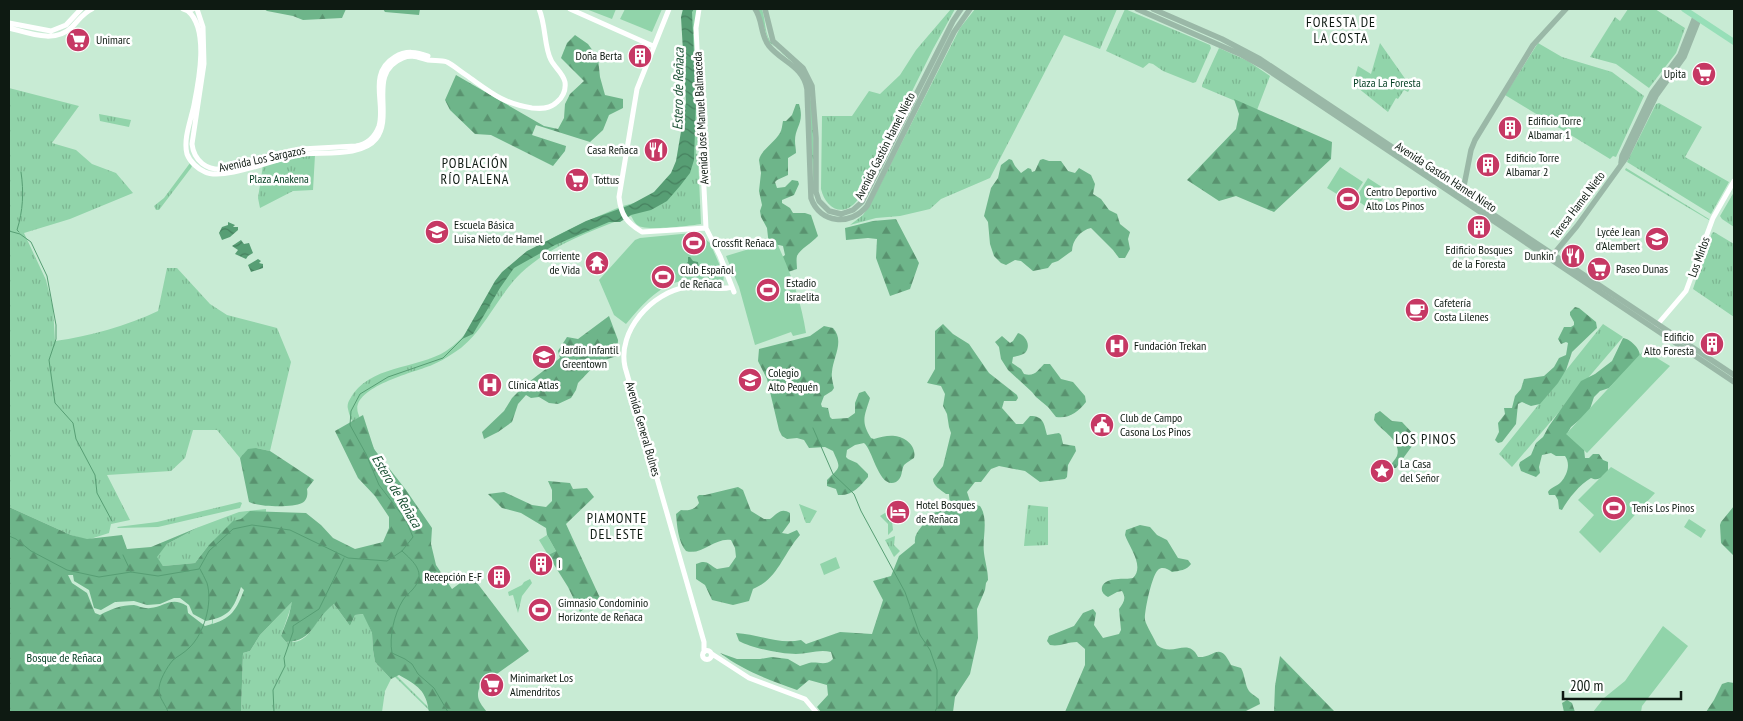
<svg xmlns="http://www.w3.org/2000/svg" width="1743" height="721" font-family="'PT Sans Narrow',sans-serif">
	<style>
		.grass { fill: url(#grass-tufts) }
		.forest { fill: url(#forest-firs); fill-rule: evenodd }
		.pitch { fill: #91d4aa }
		.water { fill: url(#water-waves) }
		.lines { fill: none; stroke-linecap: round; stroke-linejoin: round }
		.stream { stroke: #579e74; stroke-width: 1 }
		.tertiary { stroke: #fff; stroke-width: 5 }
		.secondary { stroke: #9ab8a7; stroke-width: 5.5 }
		.primary { stroke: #97dfb8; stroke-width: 6 }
		.labels { text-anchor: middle; stroke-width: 5; stroke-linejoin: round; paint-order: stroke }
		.poi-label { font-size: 12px; fill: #0e1a12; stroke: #fff; text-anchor: start }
		.park-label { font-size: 12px; fill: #043f23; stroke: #fff }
		.street-label { font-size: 12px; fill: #0e1a12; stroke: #fff }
		.neighbourhood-label { font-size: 14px; letter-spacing: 1px; fill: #0e1a12; stroke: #fff }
		.water-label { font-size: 14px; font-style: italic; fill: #1b5134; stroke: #fff }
	</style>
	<defs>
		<pattern id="grass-tufts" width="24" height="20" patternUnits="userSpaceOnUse" patternTransform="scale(1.25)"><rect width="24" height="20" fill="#91d4aa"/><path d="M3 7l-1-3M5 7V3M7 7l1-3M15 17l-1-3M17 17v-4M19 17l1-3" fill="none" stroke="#7cb591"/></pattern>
		<pattern id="forest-firs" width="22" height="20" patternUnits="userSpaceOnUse" patternTransform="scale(1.25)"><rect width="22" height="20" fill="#6eb58a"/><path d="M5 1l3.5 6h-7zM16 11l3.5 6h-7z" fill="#59926f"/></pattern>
		<pattern id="water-waves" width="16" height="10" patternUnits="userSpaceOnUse" patternTransform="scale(1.25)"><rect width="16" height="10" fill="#579e74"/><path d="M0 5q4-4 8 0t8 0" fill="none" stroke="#46805e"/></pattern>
	</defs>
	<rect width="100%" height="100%" fill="#c8ebd4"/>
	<!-- grass -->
	<path class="grass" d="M685,9H698L696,24L700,114L696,153L698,156L701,224C689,226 652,230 642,227C636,226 634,221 631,216C593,230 551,245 521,273C496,297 482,337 452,354C446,358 439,362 432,365C416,372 350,387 358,413C363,428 371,441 377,455C381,464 380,476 385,484C390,491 397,495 402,500C415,513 429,544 413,559C401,571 380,561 365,564L373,596L387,616L392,632L390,663L394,673L433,712H431L394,676L389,664L390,632L388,625L386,617L372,596L368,579L363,564L348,559L334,574L325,598L307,617L292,642C309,642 314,623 324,612C327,609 331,606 334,604L350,626L355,615L364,614L372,633L373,650L375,662L391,679L385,691L382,712H241L243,653L250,651L260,635L293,601L281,636L286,642H290L302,622L325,596L334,573L342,566L347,559L335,550L308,536L266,528V535L248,536L223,554L219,552L214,557L209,573L208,579L212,586L213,607V623L210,629L193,635L175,653C173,662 172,661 166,669C159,677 152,691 156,702C157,706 160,709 162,712H161C159,709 156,706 155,702C150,686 162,670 173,661L175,652L194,634L207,629L212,623V593L211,586L207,578L212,558L192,570L185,569L106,576C85,572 45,564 29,551C21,544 21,532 9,529V526L12,527L27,538L38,551L67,563L90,569L138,571L192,567L200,562L213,549L208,546L195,563L163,566L156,557L167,544L199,527L239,512L266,509V523L310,533L338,548L347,555L363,560L391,563L407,556C410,553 413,547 413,543C413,531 407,517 400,508C393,500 385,496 380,486C374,472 370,457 364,443C359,432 350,421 348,409C347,406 348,402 350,399C368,365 418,369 446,351C466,338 479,316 492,297C500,285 504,272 515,262C541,241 584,222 615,209C628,203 646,202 658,193C674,180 682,161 685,141C688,113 687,86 686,58C685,41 682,25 685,9Z
		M758,9H762C766,21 764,35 773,45C781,54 793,58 800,67C817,88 814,164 814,193L808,88L796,65L769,42Z
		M951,9H955L933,49L862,192C860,196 858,200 855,203C840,218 825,206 821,189L822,116H852L869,91L880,94L900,75L916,50Z
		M975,9H1117L1100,49L1064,35L990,178L941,199L930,209L900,216L876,218L850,225L863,215L874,197L960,28Z
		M1125,9L1210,45L1211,48L1196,82L1193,83L1163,71L1153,64L1149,63L1143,68L1106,51Z
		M1628,9H1655L1685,28L1676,53L1649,88L1616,64L1590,57L1615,17L1620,21Z
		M1380,43L1406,80L1412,85L1408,92L1404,90L1398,99L1396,98L1388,112L1353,84L1358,66L1371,74Z
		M1538,43L1562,57L1612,72L1644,96L1616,157L1613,156L1610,159L1505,95Z
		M1219,48L1248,61L1270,76L1257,110L1202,87V85Z
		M9,88L79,106L52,143L76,150L92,164L116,173L133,193L70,219L24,233L46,280L53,308L55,341C91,336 126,326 158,311L167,268H177L210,304L227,315L277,328L291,362L270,451L256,448L240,458L217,430H193L185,458L171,471L107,475L130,520L111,524L109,533L87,540L71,535L9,507Z
		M1659,103L1702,127L1685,157L1729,182L1711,214L1627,162L1656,104Z
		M99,114L131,120L129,127L100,121Z
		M300,155H315L313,190L293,191L260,208L258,198L263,165Z
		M190,163L192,166L191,168L159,210H156L154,206L164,198Z
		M1626,168L1709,219V220L1625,170Z
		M1734,192V227L1722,219L1720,216Z
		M1714,232L1734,244V317L1693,289L1712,233Z
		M1603,324L1623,337L1512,467L1499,454Z
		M240,502L242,503L240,508L158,527L118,528L117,527L157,522Z
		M799,504L817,511L810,523H806L805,521Z
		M1028,505L1048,507V545L1024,546Z
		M895,507L892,521L893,530L888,535V524L880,516Z
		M547,535L556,551L548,555L539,540Z
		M895,536L894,545L900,551L894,557L885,540Z
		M530,579L532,583L522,596L518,613L513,595L509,596L508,592L522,585L524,582Z"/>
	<!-- forest -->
	<path class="forest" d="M264,9H346L342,18L303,20L293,16L267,11Z
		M383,9H420L419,15L385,12Z
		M575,35L588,44L598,58L600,77L605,95L623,99V108L609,115L603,130L590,142L536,125L532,135L566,146L565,151L553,166L491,135L475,134L450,110L445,100L456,75L544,126L558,129L564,118L565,104L570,94L584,81L561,58L567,43Z
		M1234,99L1332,142L1331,159L1274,212L1236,196L1219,201L1187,180L1236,129L1239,114Z
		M796,104H799C805,123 795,126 795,141C795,145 796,149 796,153L788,158V175L777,180L775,182L777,188L785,187L792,180L798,181L799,184L794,195L782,200V203L790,208L793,213H805L811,215L818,236C813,242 799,250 797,256C796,260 797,265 797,269L788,272L780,259L785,255L783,246L779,245L769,246L767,228L761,217L760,211L762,205L759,191L761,173L759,160C761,150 774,143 780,133C782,129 782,126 783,121H786L792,115Z
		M1009,159L1012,160L1015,166L1021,173L1028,168L1031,169L1032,172L1035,171L1040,160L1043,159L1049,161H1061L1068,171L1075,173L1079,168L1091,175L1095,184L1093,194L1101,199L1109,210L1117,214L1120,224L1130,232L1128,239L1130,249L1125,258H1119L1113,250L1091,228C1081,230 1072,240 1072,251L1069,253L1058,261L1052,263L1048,268L1033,271L1021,261L1015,260L1006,265L1001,263L994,256L990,244L988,222L984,216L991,188L998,178L1001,165Z
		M896,219L919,263L910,289L890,296L876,258L877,239L868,238L846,240L845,228L873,221Z
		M1575,307L1579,308L1596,322L1597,328L1572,352L1566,370L1558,383L1540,404L1531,406L1522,402L1518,404L1516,424L1502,442L1498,443L1495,440L1499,432L1498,423L1505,414L1504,408H1512L1515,396L1521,389L1524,379L1544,376L1554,367L1559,358L1566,355L1568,343L1566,342L1561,344L1558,339L1564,327H1571L1574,325V322L1570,315V312Z
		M609,316L618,340L617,356L598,362L578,383L576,390L571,398L558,404L549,403L539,397L531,398L526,395L518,404L512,422L498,432L484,439L482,432L504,411L512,398L525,385L560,358L558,351L567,337L578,339Z
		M943,324L953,334L969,344L989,373L1017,395L1018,398L1016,401H1004L1002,408L1016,424H1023L1030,416C1044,416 1044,424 1047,435L1059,433L1061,435L1063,444L1075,446L1076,451L1068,465L1067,477L1065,479L1040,482L1025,471L999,466L991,469L981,482H975L967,492L971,504L980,506C989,519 982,538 984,553C985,562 988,570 988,580L986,583L985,590L977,609L978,638L970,674L955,697L953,712H821L817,707L828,695L827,685L809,680L797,690C769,680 744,671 720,653L737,659H760L772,657L788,659L800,666C803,665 806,664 809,663C818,661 825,667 833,659L831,652C819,649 808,654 796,654C780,654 752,648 739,641L736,633C758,634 779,645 801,640L806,644L840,632L872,634L883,600L873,581L891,576L899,556L915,543C913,531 927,523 933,513L948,509L950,506L949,494H946C941,490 933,486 933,479L943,466L951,433L949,427L947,414L943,406L945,394L941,386L927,383L935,369V331Z
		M824,326L833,328C845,341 833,357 832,372C831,377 833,383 834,388L832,391L824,396L821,404L822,407L828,408L830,417L832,419L848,418L855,413V403L859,393L865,391L870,398C865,415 860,421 871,438L874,439C881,437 888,435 895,436C906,437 917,447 914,458C911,460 907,462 904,465C901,470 903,478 896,482C879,490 873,450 864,443L855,445L847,450L846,457L848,459L857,463L868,474V477C860,486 853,496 838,495L836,489L827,486V480C841,466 841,469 833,451L825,447L809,448L804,440L797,438L787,439L782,436L779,430L767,379L758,361L759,349L810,336Z
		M1018,333C1025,335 1032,345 1025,353C1022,355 1017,356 1013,357L1012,363L1021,369L1024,374C1035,377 1038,370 1044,364H1050L1061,379L1073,382L1085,396L1086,402C1078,412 1069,419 1056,417L1048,407L1036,397L1032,392L1008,370L1001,359L999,347L995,342L1002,336L1010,343L1013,341Z
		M1623,338C1630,339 1640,348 1640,356L1609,388L1600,391L1594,397L1589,412L1571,427L1568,432L1584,449L1585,458H1589L1593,454H1599L1603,460L1608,462V471C1603,476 1599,482 1591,478C1580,484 1568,499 1562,510L1559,509L1558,500L1555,495H1549L1548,492C1551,487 1556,487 1561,482C1567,475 1571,464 1565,456H1556L1551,453L1542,455L1539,467L1540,473L1536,477L1521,471L1519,465L1520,462L1531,455L1536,443L1543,437L1549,426L1581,381L1595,374L1612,361Z
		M1380,411L1392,421L1402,422L1416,437L1415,442L1396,468H1392L1391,466C1392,462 1395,460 1397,456C1402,440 1381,431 1374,420L1375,414Z
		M363,415L374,449L406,490L432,528L431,544L436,565L452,589L471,575L529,651L480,686C475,698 480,703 487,712H429C426,690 418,686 399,675L391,679L375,662L373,650L372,633L363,614L355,615L350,626L334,604C313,619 315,641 286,642L281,636L289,615L292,602L260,635L250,651L243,653L241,712H9V507L71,535L87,539L122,535L127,549L151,547L199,527L167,544L157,557L163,566L195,563L208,546L233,521L241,519L250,511L306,513L321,525L333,538L355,549L383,542L389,528V517L375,496L358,478L335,431ZM68,575H73L74,581L89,590L94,608L101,610L115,602L134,601L147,605L160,604L174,598H180L189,605L193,614L206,621C231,616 233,609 241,587L244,590C235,614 229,620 205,626L188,613L187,606C171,596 165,607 150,608C144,609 139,606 134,605C121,605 111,609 100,615L95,613L87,593L72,583Z
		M256,448L270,451L314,480L307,489C308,495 307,500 302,503C292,508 259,507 249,502L240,458L248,449Z
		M548,481L570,483L573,489L587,488L594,497L566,524L600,598L580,612L568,587L548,555L556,551L547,535L546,528L521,513L502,508L488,494L504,492L532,505L546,507L552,501V490Z
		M738,487L743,490L751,511L764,519H770C777,514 781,507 790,513V522L782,533L788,534L797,530L800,535C783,554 778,579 753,589L749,601L733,605L712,600L705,585L696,579V564C707,559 708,564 717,569L729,567L736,557L735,548L731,540C715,537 702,556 686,551C678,542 677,525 676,514L681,510C688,511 695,510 699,503L697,497L699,495H705Z
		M1734,506V555H1733L1721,543L1720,525L1721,522Z
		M1140,525L1150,527L1157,535L1167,540L1178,558L1188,560L1191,564C1187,570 1179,571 1172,572C1168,569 1162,566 1158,570C1152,575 1144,612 1145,620C1146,625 1154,638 1157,645C1173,658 1188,636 1198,657C1215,658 1219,640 1231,665L1241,668C1245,675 1245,686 1249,691C1251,694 1256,696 1259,699L1260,704L1244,712H1065L1085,665V649L1077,642C1067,642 1060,647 1050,645L1047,641L1049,636L1074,626L1083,613L1093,609L1096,613L1094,625L1103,638L1119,634L1121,630L1119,609C1123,603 1127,599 1122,591L1117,592L1108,597C1104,595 1101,592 1102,587C1106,576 1125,580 1133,578C1145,566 1129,547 1125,535L1126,530Z
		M1280,656L1334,711L1333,712H1274L1275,686Z
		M1728,682L1734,683V712H1706L1714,700L1722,684Z
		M1567,700L1572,703L1575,712H1564L1562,703Z"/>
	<!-- pitch -->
	<path class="pitch" d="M586,9H616L612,19Z
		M625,9H662L652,32L620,19Z
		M1340,167L1363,182L1350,202L1327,188Z
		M1368,178L1388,191L1374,212L1355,199Z
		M692,233L702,236L710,243L724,275L723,283L720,285C710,283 699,280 689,280C662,281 642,305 626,324L614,315L599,280L635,240L640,238Z
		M776,241C790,271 801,300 806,333L793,336L791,332L755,345L739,287L726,256Z
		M1644,350L1670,366L1587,453L1566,434Z
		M1611,467L1655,493L1600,553L1579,532L1594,515L1578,500Z
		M1689,519L1706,530L1701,538L1684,527Z
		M836,557L840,568L824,575L820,564Z
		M1663,626L1688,646L1642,706L1641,712H1593L1604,698L1625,681Z"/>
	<!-- water -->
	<path class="water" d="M683,9H694L692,12L696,100L694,160L690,173L680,186L667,201L651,210L631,215L620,222H609L555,245L514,268L500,288L473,334L462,339L495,281L502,272L527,251L586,221L630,205L654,192L671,173L676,161L686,102L681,17Z
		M228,222L235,225L233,227H238V230L230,237L222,240L219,233L222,227L228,225Z
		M241,240L244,244L249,243L253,253L248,256L246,259L235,254L238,250L232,246Z
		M688,257H690L693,261L698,262L699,269L694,270L690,268L684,272L680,268L688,262Z
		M258,259L261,261L259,263L263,264V268L251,272L248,265Z"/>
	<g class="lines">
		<!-- stream -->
		<path class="stream" d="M9,231L20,234L31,242L47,276L56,325V339L49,360L55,403L73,423L76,439L95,475L97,493L112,521
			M19,232L17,230C23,211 24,192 21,172
			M813,428L833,474L854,494L861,511L905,592L920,635L930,650L937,670V707L935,712
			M9,536L16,539L31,551L67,570L99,577L131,572L158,576L199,569L209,551L233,529L252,525L290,530L348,558L387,561L402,551L413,537L406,520L379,485L366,454L350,425L351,411L360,394L388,377L443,358L463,338
			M402,551C414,562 427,573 413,589C410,593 405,596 403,600C394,614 389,637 392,653L405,659L412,664L418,674L434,688L448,712
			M123,555L131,572
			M168,712C166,705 159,698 159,691C158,682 167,667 173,660C178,656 184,653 189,648C204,634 213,603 207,583C205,578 202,573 200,569
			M274,712L273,690L285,666L284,658L293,632V626L319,609L344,558"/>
		<!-- tertiary -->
		<path class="tertiary" d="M183,9L188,11L193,9
			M197,9L203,27L204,64L192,144C194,161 207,171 224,169L301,149L356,146C367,144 375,137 379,126C386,103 367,74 395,57C406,50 417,52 428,56
			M570,9L653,46
			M669,9L637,89L619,197C621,215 626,222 642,232L706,228
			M699,9L696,28L706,228L720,256L734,292
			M188,11C209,29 199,80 194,105C191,120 183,139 187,154C190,162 198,169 205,172C223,181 275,159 297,155C319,151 361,158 376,139C395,115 366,73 403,58C412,54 419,58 428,60C434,61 441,60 447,62C453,65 460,71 466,75C489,91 503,104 532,108C541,109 550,109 557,102C563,97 566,90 565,82C563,73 555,68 551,60C544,47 546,25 539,9
			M9,23L51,31L66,25L81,9
			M9,28C29,33 55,44 72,27C79,20 83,13 92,9
			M1657,325L1686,291L1713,218L1734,181
			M702.5 655a4.5 4.5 0 1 1 9 0a4.5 4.5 0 1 1-9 0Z
			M704,652V642L625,367C617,331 652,292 687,287C704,284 714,292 732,287
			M712,654L749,678L805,699L816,712"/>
		<!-- secondary -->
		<path class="secondary" d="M755,9C763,20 760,35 769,46C782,62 803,66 807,89L811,198C820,224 851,226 867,206L954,32L970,9
			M765,9L773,41L803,68L812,86L816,138V192L819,201L829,211L841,214L853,210L862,202L953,21L961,9
			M1137,9L1242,55L1262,66L1734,382
			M1153,9L1222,39L1260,59L1734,375
			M1621,163L1622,156L1652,93L1680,55L1695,17
			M1462,196L1471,150L1475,140L1533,45L1566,9
			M1552,256L1577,226L1626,158L1656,96L1684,57L1699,19"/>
		<!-- primary -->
		<path class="primary" d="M1684,9L1734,42"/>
	</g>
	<!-- icons -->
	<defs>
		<g id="supermarket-disc" transform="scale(1.25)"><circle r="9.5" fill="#c63864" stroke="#fff"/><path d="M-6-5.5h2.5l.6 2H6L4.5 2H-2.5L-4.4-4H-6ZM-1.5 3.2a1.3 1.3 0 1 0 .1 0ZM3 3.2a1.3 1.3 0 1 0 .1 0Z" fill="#fff"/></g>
		<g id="building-disc" transform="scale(1.25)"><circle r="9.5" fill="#c63864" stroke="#fff"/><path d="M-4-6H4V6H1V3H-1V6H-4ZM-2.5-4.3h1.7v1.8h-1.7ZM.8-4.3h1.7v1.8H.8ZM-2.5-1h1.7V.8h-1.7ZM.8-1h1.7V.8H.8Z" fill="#fff"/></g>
		<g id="restaurant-disc" transform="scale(1.25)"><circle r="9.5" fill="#c63864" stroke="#fff"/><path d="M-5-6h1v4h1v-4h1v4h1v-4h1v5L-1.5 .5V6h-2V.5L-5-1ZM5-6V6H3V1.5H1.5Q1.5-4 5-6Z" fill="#fff"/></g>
		<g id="stadium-disc" transform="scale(1.25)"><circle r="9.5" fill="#c63864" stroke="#fff"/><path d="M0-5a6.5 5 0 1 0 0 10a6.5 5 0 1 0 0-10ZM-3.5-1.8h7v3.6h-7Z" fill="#fff"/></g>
		<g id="school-disc" transform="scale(1.25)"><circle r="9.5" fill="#c63864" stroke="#fff"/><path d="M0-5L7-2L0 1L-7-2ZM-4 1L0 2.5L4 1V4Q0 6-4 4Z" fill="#fff"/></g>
		<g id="temple-disc" transform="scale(1.25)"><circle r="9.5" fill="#c63864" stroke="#fff"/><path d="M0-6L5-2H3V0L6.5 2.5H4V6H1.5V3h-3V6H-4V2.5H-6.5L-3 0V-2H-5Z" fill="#fff"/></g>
		<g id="cafe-disc" transform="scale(1.25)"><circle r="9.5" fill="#c63864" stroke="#fff"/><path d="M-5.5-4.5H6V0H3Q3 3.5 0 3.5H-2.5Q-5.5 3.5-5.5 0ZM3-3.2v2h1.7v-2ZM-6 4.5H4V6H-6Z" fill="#fff"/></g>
		<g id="hospital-disc" transform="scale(1.25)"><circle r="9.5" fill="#c63864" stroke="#fff"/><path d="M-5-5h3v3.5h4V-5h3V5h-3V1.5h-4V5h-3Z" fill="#fff"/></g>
		<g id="civic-disc" transform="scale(1.25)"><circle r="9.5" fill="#c63864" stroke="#fff"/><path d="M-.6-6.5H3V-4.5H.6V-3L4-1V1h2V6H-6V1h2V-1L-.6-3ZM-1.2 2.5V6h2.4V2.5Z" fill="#fff"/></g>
		<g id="sight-disc" transform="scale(1.25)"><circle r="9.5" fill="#c63864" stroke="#fff"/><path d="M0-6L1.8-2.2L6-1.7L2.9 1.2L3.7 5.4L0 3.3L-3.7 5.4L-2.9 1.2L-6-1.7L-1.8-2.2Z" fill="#fff"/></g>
		<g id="hotel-disc" transform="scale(1.25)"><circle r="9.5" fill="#c63864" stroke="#fff"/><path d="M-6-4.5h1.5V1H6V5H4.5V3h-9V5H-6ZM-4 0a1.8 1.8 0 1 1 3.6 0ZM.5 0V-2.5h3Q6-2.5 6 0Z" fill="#fff"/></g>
	</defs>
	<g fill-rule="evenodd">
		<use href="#supermarket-disc" x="78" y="40"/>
		<use href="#building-disc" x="640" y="56"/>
		<use href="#supermarket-disc" x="1704" y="74"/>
		<use href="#building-disc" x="1510" y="128"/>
		<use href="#restaurant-disc" x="656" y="150"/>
		<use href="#building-disc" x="1488" y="165"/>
		<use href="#supermarket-disc" x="577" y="180"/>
		<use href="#stadium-disc" x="1348" y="199"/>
		<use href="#building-disc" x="1479" y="227"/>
		<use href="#school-disc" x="437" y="232"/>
		<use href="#school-disc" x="1657" y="239"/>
		<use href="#stadium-disc" x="694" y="243"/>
		<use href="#restaurant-disc" x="1573" y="256"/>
		<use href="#temple-disc" x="597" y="263"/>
		<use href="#supermarket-disc" x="1599" y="269"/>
		<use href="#stadium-disc" x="663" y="277"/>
		<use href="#stadium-disc" x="768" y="290"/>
		<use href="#cafe-disc" x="1417" y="310"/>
		<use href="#building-disc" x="1712" y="344"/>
		<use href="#hospital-disc" x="1117" y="346"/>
		<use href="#school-disc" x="544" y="357"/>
		<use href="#school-disc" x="750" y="380"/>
		<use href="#hospital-disc" x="490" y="385"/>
		<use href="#civic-disc" x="1102" y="425"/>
		<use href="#sight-disc" x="1382" y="471"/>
		<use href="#stadium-disc" x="1614" y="508"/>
		<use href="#hotel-disc" x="898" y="512"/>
		<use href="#building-disc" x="541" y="564"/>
		<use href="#building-disc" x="499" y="577"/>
		<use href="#stadium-disc" x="540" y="610"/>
		<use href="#supermarket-disc" x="492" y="685"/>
	</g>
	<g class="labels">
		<!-- poi labels -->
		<g class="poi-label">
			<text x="96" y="44">Unimarc</text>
			<text x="622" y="60" text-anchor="end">Doña Berta</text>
			<text x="1686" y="78" text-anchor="end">Upita</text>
			<text x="1528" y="125">Edificio Torre<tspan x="1528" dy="14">Albamar 1</tspan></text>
			<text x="638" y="154" text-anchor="end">Casa Reñaca</text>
			<text x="1506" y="162">Edificio Torre<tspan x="1506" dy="14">Albamar 2</tspan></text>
			<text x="594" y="184">Tottus</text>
			<text x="1366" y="196">Centro Deportivo<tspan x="1366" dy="14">Alto Los Pinos</tspan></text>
			<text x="454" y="229">Escuela Básica<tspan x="454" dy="14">Luisa Nieto de Hamel</tspan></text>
			<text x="1640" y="236" text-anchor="end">Lycée Jean<tspan x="1640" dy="14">d’Alembert</tspan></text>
			<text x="712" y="247">Crossfit Reñaca</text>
			<text x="1479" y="254" text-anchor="middle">Edificio Bosques<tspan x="1479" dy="14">de la Foresta</tspan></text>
			<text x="580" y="260" text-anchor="end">Corriente<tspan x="580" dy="14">de Vida</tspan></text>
			<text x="1556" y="260" text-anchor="end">Dunkin'</text>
			<text x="1616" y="273">Paseo Dunas</text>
			<text x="680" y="274">Club Español<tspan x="680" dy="14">de Reñaca</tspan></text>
			<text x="786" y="287">Estadio<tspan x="786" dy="14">Israelita</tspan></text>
			<text x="1434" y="307">Cafetería<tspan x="1434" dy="14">Costa Lilenes</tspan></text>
			<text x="1694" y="341" text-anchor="end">Edificio<tspan x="1694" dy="14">Alto Foresta</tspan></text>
			<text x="1134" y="350">Fundación Trekan</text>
			<text x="562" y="354">Jardín Infantil<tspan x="562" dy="14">Greentown</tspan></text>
			<text x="768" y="377">Colegio<tspan x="768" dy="14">Alto Pequén</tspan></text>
			<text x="508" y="389">Clínica Atlas</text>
			<text x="1120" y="422">Club de Campo<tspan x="1120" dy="14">Casona Los Pinos</tspan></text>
			<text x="1400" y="468">La Casa<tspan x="1400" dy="14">del Señor</tspan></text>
			<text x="916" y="509">Hotel Bosques<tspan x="916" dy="14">de Reñaca</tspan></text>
			<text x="1632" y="512">Tenis Los Pinos</text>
			<text x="558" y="568">I</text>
			<text x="482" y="581" text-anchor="end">Recepción E-F</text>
			<text x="558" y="607">Gimnasio Condominio<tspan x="558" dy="14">Horizonte de Reñaca</tspan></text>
			<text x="510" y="682">Minimarket Los<tspan x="510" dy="14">Almendritos</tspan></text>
		</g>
		<!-- park labels -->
		<g class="park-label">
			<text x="1387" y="87">Plaza La Foresta</text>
			<text x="279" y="183">Plaza Anakena</text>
			<text x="64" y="662">Bosque de Reñaca</text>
		</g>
		<!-- street labels -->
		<g class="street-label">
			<text transform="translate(701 118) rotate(-93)" y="4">Avenida José Manuel Balmaceda</text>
			<text transform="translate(885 146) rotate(-63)" y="4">Avenida Gastón Hamel Nieto</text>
			<text transform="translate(262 159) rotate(-12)" y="4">Avenida Los Sargazos</text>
			<text transform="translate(1446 177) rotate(33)" y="4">Avenida Gastón Hamel Nieto</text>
			<text transform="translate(1578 205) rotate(-53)" y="4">Teresa Hamel Nieto</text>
			<text transform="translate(1699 257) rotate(-70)" y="4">Los Mirlos</text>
			<text transform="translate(643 429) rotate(74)" y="4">Avenida General Bulnes</text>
		</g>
		<!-- neighbourhood labels -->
		<g class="neighbourhood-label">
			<text x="1341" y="27">FORESTA DE<tspan x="1341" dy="16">LA COSTA</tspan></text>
			<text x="475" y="168">POBLACIÓN<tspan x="475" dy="16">RÍO PALENA</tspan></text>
			<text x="1426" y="444">LOS PINOS</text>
			<text x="617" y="523">PIAMONTE<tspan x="617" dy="16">DEL ESTE</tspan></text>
		</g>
		<!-- water labels -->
		<g class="water-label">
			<text transform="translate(678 89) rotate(-89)" y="5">Estero de Reñaca</text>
			<text transform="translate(397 491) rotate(59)" y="5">Estero de Reñaca</text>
		</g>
	</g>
	<!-- border -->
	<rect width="1743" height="721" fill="none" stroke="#0e1a12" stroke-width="20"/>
	<!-- scale -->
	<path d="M1563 691v8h118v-8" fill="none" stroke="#0e1a12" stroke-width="2.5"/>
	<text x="1570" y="691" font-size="15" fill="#0e1a12" stroke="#ffffff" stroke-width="4" paint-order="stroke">200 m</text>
</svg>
